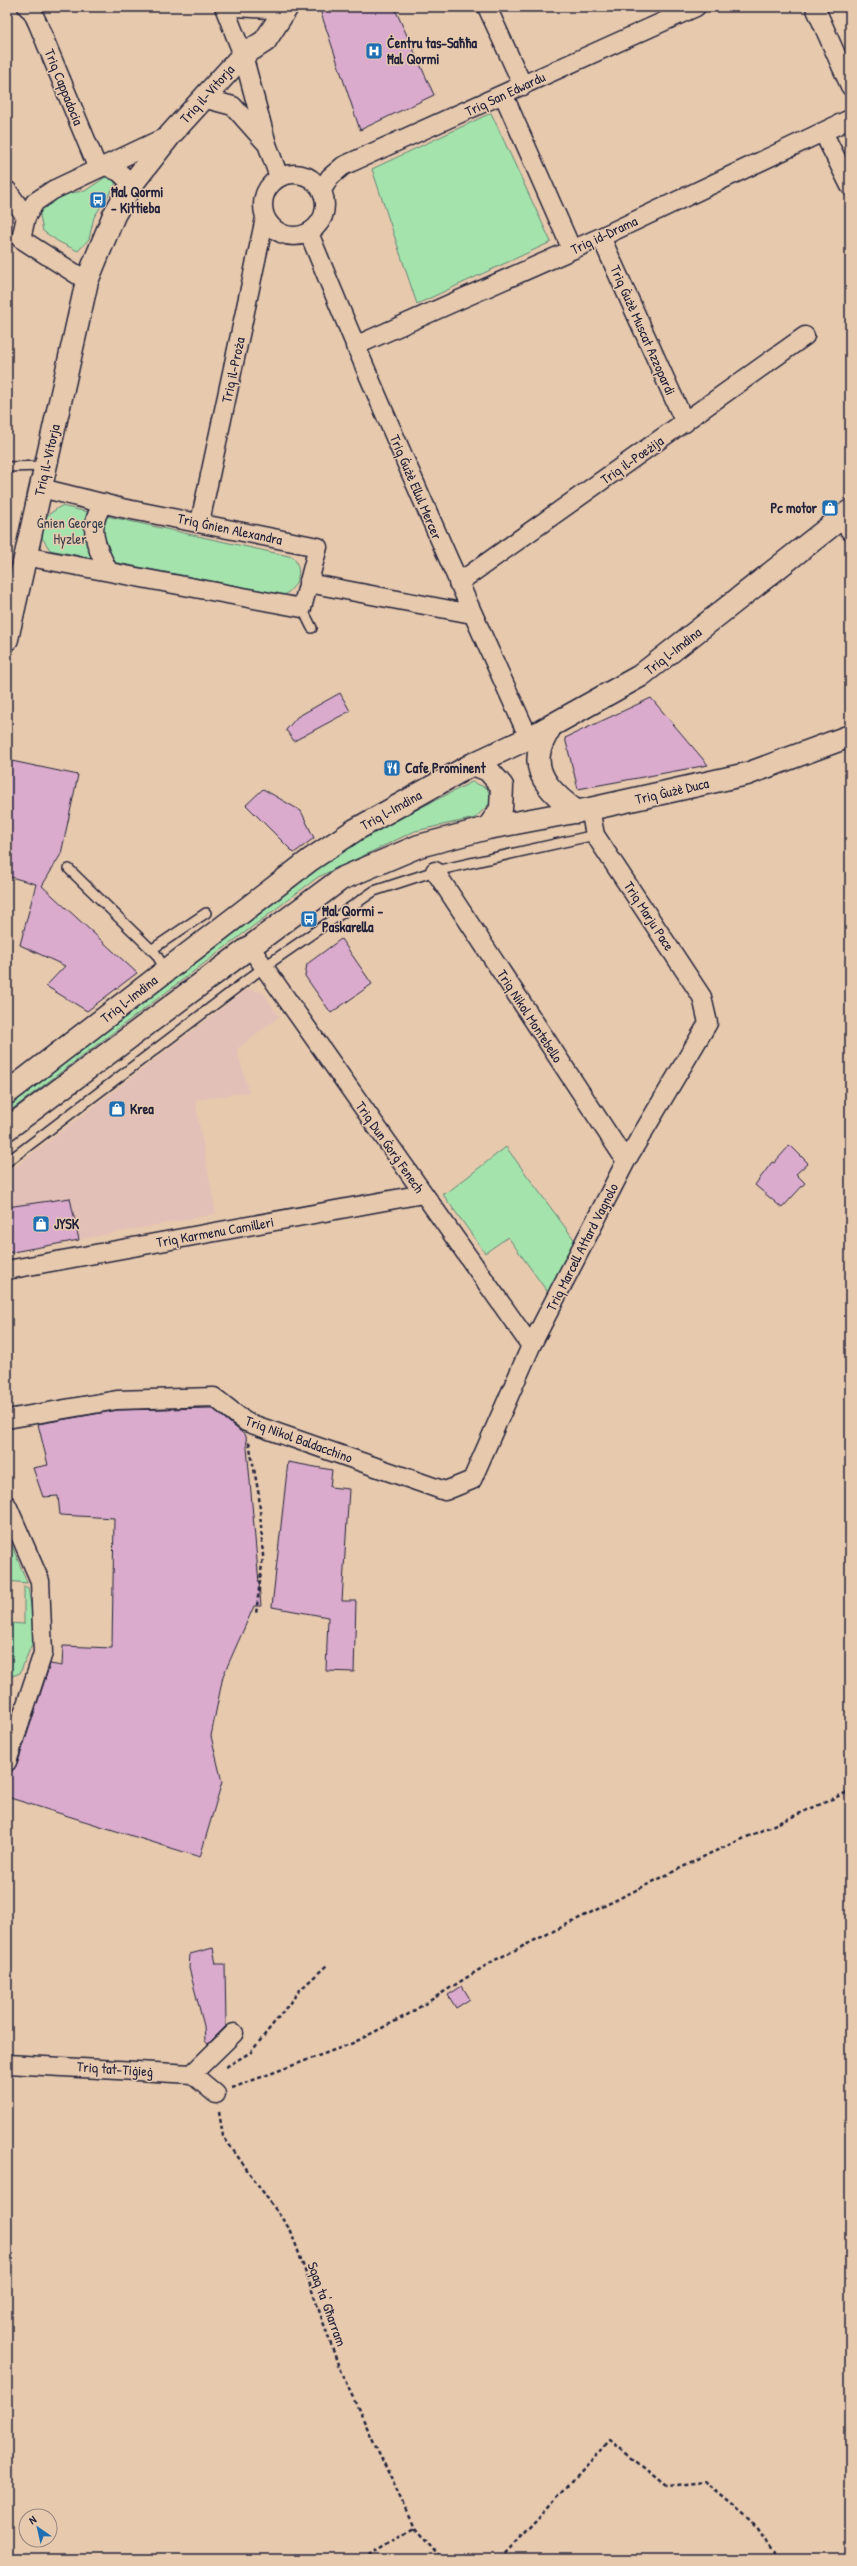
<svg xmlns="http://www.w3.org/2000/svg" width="857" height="2566" font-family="'Patrick Hand',sans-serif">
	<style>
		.built { fill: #e3c0b7 }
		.green { fill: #a4e4ac; stroke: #638374 }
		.building { fill: #daabcc; stroke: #22223b }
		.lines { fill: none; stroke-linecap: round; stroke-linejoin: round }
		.service-casing { stroke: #22223b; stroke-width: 12 }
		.minor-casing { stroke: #22223b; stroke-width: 21 }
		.tertiary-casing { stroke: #22223b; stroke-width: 25 }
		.trunk-casing { stroke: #22223b; stroke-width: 25 }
		.path { stroke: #22223b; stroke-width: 2.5; stroke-dasharray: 4 3; stroke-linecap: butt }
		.service { stroke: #e7c9ae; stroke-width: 9 }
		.minor { stroke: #e7c9ae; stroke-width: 18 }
		.tertiary { stroke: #e7c9ae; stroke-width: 22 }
		.trunk { stroke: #e7c9ae; stroke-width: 22 }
		.labels { text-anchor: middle; stroke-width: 3; stroke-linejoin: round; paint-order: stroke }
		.poi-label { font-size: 14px; font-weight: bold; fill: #22223b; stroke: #e7c9ae; text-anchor: start }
		.street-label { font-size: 14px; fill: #22223b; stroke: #e7c9ae }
		.park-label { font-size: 14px; fill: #363f4c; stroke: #e7c9ae }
	</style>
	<rect width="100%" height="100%" fill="#e7c9ae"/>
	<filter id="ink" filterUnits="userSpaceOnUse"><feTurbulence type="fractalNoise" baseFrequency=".025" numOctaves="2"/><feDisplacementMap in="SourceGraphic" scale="8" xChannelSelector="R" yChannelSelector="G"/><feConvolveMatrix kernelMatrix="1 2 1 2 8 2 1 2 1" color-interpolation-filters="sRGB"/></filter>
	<g filter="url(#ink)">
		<!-- built -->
		<path class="built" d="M247,989L263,992L279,1017L237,1049L249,1092L195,1100L216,1214L7,1253V1173Z"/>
		<!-- green -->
		<path class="green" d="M491,113L551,242L417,304L372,169Z
			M110,174L116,177L115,185L94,217L89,239L78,251L59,242L43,231L39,210L53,195L85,191Z
			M61,506L293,557C303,571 299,584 285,595L50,550L41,536L45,517Z
			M472,782L487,788L492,801L475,818L415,831L318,877L7,1113V1104L282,895L362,837Z
			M506,1147L576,1242L549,1294L508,1237L485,1253L442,1193L448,1192Z
			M7,1533L27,1583L7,1581Z
			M24,1586L28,1588L36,1634L20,1673L7,1678V1623L24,1624Z"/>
		<!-- building -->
		<path class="building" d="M319,7H394L434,95L360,130Z
			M340,693L350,711L294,741L286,730L297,717Z
			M651,698L708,765L578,789L565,738Z
			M7,760L78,775L61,854L42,886L137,973L87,1011L46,986L65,966L20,945L36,884L7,876Z
			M263,789L301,811L314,838L294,853L246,805Z
			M341,939L372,984L331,1013L305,976L307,964Z
			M790,1145L808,1163L796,1174L805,1183L782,1208L755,1185L772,1162L774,1163Z
			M70,1198L79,1240L7,1253V1207Z
			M212,1408L246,1436L261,1606H254L223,1676L211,1736L222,1782L200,1857L7,1797V1778L9,1772L17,1765L50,1664L62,1666L63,1646L112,1648L114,1518L60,1515L58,1496L43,1497L33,1468L48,1465L38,1424L118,1410Z
			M288,1462L332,1470L330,1487L349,1489L342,1601H356L354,1672L326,1671L328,1617L272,1607Z
			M213,1948L216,1964H225L226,2026L208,2044L205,2041L204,2026L189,1968L190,1954Z
			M462,1986L470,1999L456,2008L448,1995Z"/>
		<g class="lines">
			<!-- service casing -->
			<g class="service-casing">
				<path id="service" d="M7,467L46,466
					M302,608L312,628
					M69,869L156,954L166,971
					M151,950L206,913
					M7,1162L264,967L374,891L435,871L595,835"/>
			</g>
			<!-- minor casing -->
			<g class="minor-casing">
				<path id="minor" d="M27,7L32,11L38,24L98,169
					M224,7L243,55L267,144L279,177
					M236,7L269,9
					M487,7L523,86
					M815,7L850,86
					M504,96L572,250
					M203,98L233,106L265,142
					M823,132L850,186
					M106,166L119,172L132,184
					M263 205a31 31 0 1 1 62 0a31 31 0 1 1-62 0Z
					M7,190L26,217
					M322,190L330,177L343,166L696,7
					M309,233C378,403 453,571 529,738
					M601,237L685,423
					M87,281L21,239L26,217L35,202L53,190L170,135
					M355,346L601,237L850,119
					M104,503C86,526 96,547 108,570
					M841,518L850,531
					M200,522L265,218
					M24,556L302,608L318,547L122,508L41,488
					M308,583L472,614
					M458,583L805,336
					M435,871L626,1161
					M250,947L531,1346
					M7,1270L423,1194
					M7,1419L117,1400L214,1397L246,1422L445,1491L472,1480L531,1346L626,1161L708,1023L702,997L595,835L590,809
					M7,1505L40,1581L43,1653L7,1762
					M7,2064L192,2074L216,2094
					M192,2074L234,2033"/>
			</g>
			<!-- tertiary casing -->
			<g class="tertiary-casing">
				<path id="tertiary" d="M7,639L87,281L114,215L132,184L171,134L243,55L265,41L287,7"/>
			</g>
			<!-- trunk casing -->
			<g class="trunk-casing">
				<path id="trunk" d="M551,726C547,733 542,741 540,749C532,777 557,797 577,812
					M473,764L488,770L502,786L501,809L488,828
					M7,1093L310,860L355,830L473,764L529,738L640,676L850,511
					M7,1129L341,879L419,846L488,828L590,809L747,774L850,736"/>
			</g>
			<!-- path -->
			<path class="path" d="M249,1442L259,1496L263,1556L256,1614
				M226,2067L251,2052L300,1990L327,1965
				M232,2088L353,2043L407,2015L493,1961L711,1853L850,1791
				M219,2112L223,2136L291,2231L340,2370L414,2527L441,2559
				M362,2559L414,2527
				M500,2559L610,2440L666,2486L705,2482L752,2521L777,2559"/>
			<!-- service -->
			<use href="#service" class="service"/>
			<!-- minor -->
			<use href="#minor" class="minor"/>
			<!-- tertiary -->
			<use href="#tertiary" class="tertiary"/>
			<!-- trunk -->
			<use href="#trunk" class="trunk"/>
		</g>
	</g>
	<!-- icons -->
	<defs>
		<g id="hospital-square" transform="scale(0.9)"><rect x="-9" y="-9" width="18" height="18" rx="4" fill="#1f6fb2" stroke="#e7c9ae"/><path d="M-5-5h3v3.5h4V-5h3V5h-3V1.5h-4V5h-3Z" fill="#fff"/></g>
		<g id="bus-square" transform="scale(0.9)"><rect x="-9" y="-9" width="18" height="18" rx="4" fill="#1f6fb2" stroke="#e7c9ae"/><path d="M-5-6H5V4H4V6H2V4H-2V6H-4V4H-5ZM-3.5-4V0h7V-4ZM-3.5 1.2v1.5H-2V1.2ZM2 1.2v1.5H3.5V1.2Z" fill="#fff"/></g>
		<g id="shop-square" transform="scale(0.9)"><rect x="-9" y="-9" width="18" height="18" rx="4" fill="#1f6fb2" stroke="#e7c9ae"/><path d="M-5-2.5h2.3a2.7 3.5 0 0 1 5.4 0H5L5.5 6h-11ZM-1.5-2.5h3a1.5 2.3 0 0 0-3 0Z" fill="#fff"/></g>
		<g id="restaurant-square" transform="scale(0.9)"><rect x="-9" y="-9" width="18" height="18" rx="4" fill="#1f6fb2" stroke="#e7c9ae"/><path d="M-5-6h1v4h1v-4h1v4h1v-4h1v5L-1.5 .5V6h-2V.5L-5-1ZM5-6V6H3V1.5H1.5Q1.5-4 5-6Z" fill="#fff"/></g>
	</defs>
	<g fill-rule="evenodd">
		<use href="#hospital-square" x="374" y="51"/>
		<use href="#bus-square" x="98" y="200"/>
		<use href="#shop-square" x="830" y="508"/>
		<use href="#restaurant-square" x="392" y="768"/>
		<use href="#bus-square" x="309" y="919"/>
		<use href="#shop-square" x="117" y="1109"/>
		<use href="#shop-square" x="41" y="1224"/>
	</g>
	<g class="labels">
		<!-- poi labels -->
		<g class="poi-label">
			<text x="387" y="48">Ċentru tas-Saħħa<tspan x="387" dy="16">Ħal Qormi</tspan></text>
			<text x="111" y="197">Ħal Qormi<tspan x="111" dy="16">- Kittieba</tspan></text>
			<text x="817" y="513" text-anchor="end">Pc motor</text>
			<text x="405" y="773">Cafe Prominent</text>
			<text x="322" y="916">Ħal Qormi -<tspan x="322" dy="16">Paskarella</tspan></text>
			<text x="130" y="1114">Krea</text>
			<text x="54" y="1229">JYSK</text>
		</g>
		<!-- street labels -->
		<g class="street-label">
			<text transform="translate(64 87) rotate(68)" y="5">Triq Cappadocia</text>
			<text transform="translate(207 94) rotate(-48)" y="5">Triq il-Vitorja</text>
			<text transform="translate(505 94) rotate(-25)" y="5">Triq San Edwardu</text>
			<text transform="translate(604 235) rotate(-25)" y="5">Triq id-Drama</text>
			<text transform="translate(643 330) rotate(66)" y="5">Triq Ġużè Muscat Azzopardi</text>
			<text transform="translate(233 370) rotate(-78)" y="5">Triq il-Proża</text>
			<text transform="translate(47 460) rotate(-77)" y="5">Triq il-Vitorja</text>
			<text transform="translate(632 460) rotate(-35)" y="5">Triq il-Poeżija</text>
			<text transform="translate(416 487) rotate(67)" y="5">Triq Ġużè Ellul Mercer</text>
			<text transform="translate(230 529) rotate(12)" y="5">Triq Ġnien Alexandra</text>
			<text transform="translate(673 651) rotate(-38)" y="5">Triq l-Imdina</text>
			<text transform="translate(672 791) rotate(-13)" y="5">Triq Ġużè Duca</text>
			<text transform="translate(391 810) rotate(-29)" y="5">Triq l-Imdina</text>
			<text transform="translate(649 916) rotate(57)" y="5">Triq Marju Pace</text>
			<text transform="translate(129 999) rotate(-38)" y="5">Triq l-Imdina</text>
			<text transform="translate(530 1016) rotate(57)" y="5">Triq Nikol Montebello</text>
			<text transform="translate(390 1147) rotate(55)" y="5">Triq Dun Ġorġ Fenech</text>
			<text transform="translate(215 1232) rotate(-10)" y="5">Triq Karmenu Camilleri</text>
			<text transform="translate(582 1247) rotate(-63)" y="5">Triq Marcell Attard Vagnolo</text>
			<text transform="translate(299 1439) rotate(20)" y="5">Triq Nikol Baldacchino</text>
			<text transform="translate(115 2069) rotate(4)" y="5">Triq tat-Tiġieġ</text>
			<text transform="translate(327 2304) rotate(70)" y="5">Sqaq ta' Għarram</text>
		</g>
		<!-- park labels -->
		<g class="park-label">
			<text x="70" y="528">Ġnien George<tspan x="70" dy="16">Hyzler</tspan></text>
		</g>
	</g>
	<!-- margin -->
	<rect width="857" height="2566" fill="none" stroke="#e7c9ae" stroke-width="24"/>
	<rect x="12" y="12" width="833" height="2542" fill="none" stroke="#22223b" stroke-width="1.5" filter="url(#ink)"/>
	<!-- north arrow -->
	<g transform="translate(38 2528) rotate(326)"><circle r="19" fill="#e7c9ae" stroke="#988680"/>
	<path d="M0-3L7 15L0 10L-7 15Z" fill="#1f6fb2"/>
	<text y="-6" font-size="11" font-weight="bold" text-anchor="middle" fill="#22223b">N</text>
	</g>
</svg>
